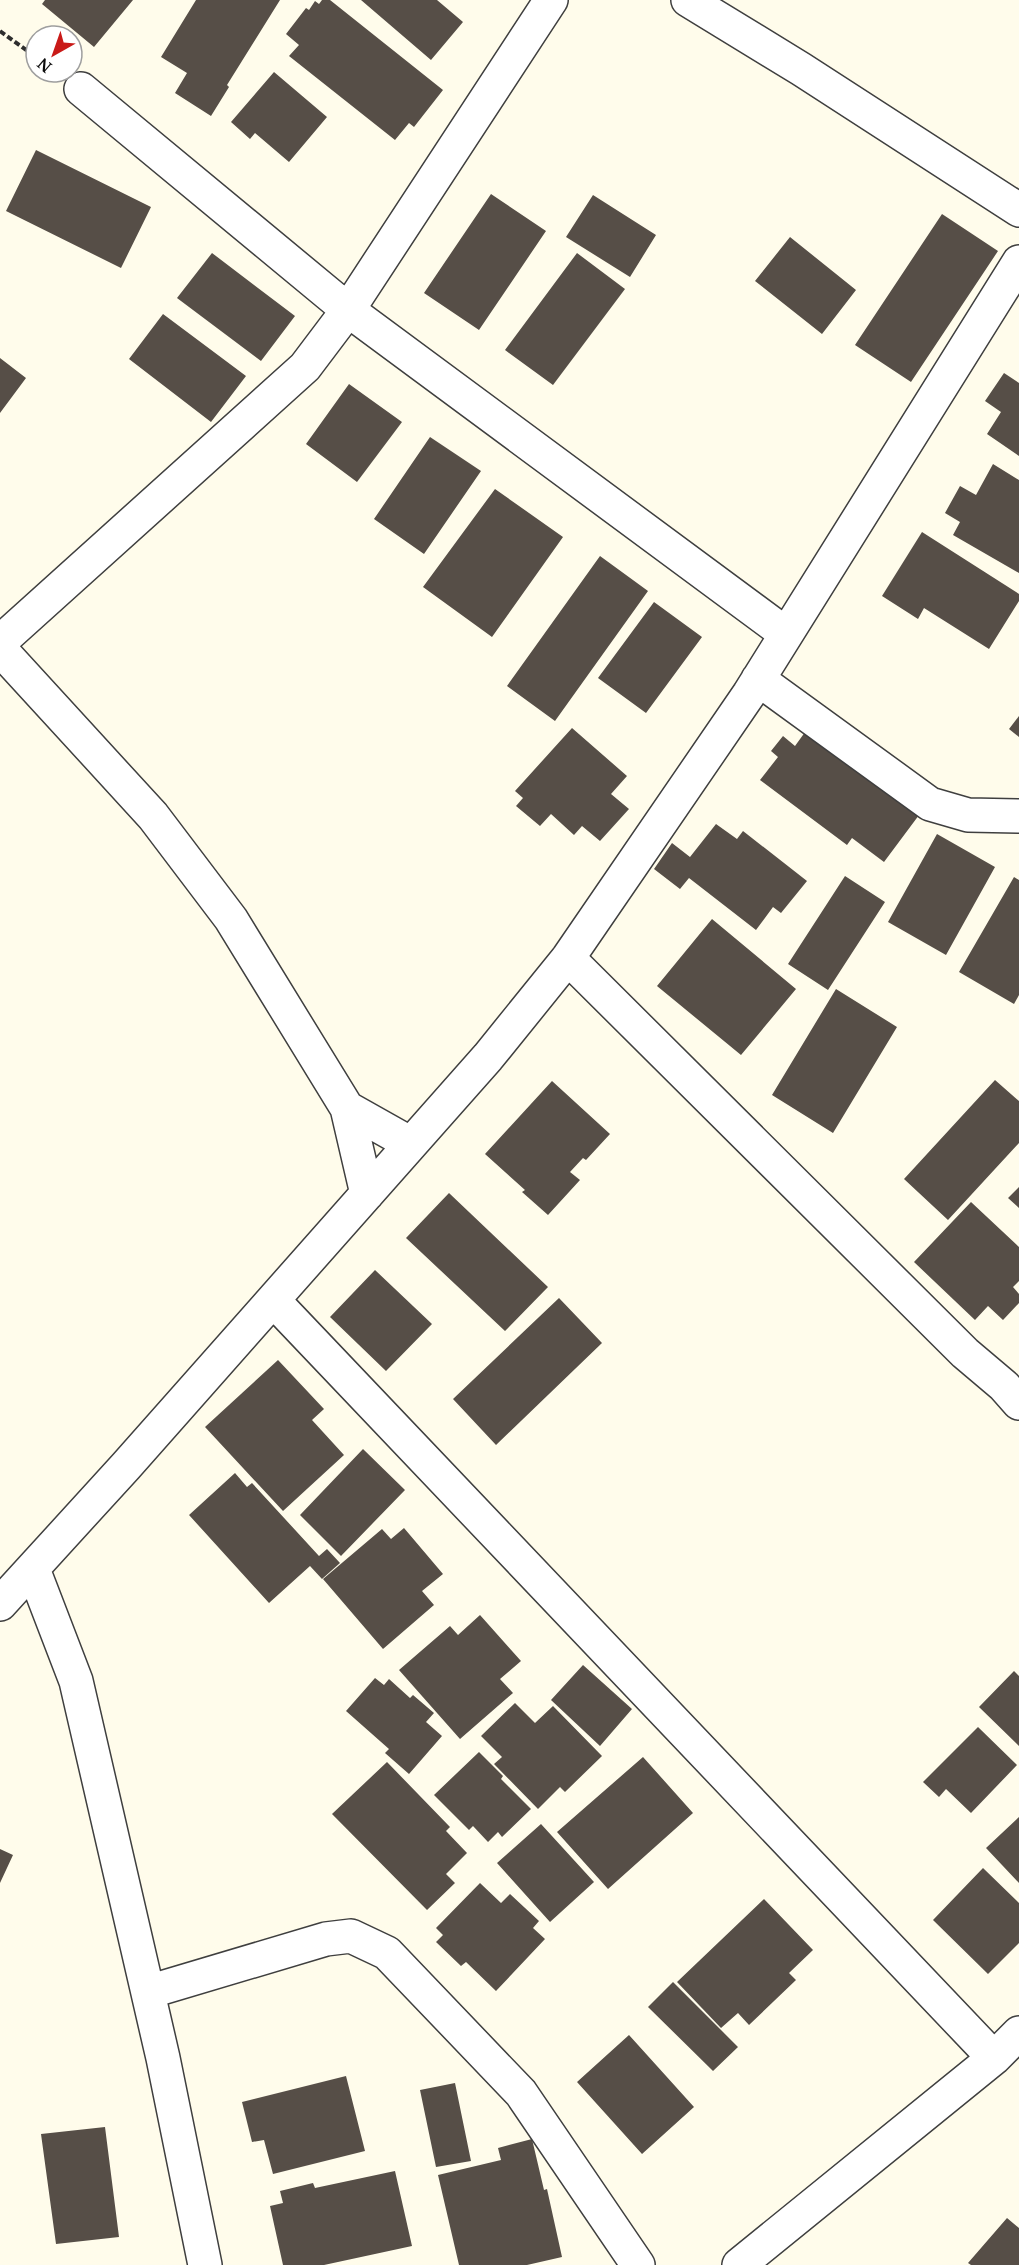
<svg xmlns="http://www.w3.org/2000/svg" width="1019" height="2265" font-family="'Noto Serif',serif">
	<style>
		.building { fill: #564e47 }
		.lines { fill: none; stroke-linecap: round; stroke-linejoin: round }
		.minor-casing { stroke: #3f3f3f; stroke-width: 36 }
		.path { stroke: #2e2e2e; stroke-width: 4; stroke-dasharray: 6 3; stroke-linecap: butt }
		.minor { stroke: #fff; stroke-width: 33 }
	</style>
	<rect width="100%" height="100%" fill="#fffceb"/>
	<!-- building -->
	<path class="building" d="M45,0H133L94,47L42,4Z
		M196,0H280L227,85L229,87L211,116L175,93L187,73L161,57Z
		M322,0H330L443,90L414,127L409,123L395,140L289,56L299,45L286,34L306,8L309,10L315,1L319,4Z
		M361,0H437L463,22L431,60Z
		M274,72L327,117L289,162L255,133L250,139L231,122Z
		M36,150L151,207L121,268L6,211Z
		M491,194L546,231L479,330L424,293Z
		M593,195L656,235L630,277L566,237Z
		M942,214L998,251L911,382L855,345Z
		M790,237L856,290L822,334L755,281Z
		M212,253L295,316L261,361L177,298Z
		M577,253L625,289L553,385L505,350Z
		M163,314L246,376L211,422L129,359Z
		M0,358L26,378L0,413Z
		M1004,373L1019,383V456L987,434L1001,412L985,401Z
		M349,384L402,422L357,482L306,444Z
		M430,437L481,471L424,554L374,519Z
		M993,464L1019,480V573L953,535L960,522L945,513L960,486L976,495Z
		M495,489L563,537L492,637L423,587Z
		M922,532L1019,594V601L989,649L924,608L918,619L882,596Z
		M600,556L648,591L555,721L507,686Z
		M654,602L702,637L646,713L598,678Z
		M1019,716V737L1009,729Z
		M572,728L627,776L611,794L629,809L600,841L582,826L574,835L551,814L540,826L516,806L523,798L515,791Z
		M808,728L925,807L884,862L852,838L847,845L760,780L778,757L771,751L783,736L795,746Z
		M716,824L737,839L743,831L807,881L781,913L773,907L756,930L689,878L680,889L654,869L672,843L690,857Z
		M937,834L995,867L946,955L888,922Z
		M845,876L885,902L828,990L788,964Z
		M1014,877L1019,880V995L1014,1004L959,972Z
		M712,919L796,989L741,1055L657,986Z
		M836,989L897,1027L833,1133L772,1095Z
		M995,1080L1019,1101V1143L948,1220L904,1179Z
		M552,1081L610,1134L586,1160L583,1158L570,1172L580,1180L548,1215L522,1192L525,1190L485,1154Z
		M1019,1187V1208L1008,1198Z
		M449,1193L548,1287L505,1331L406,1238Z
		M971,1202L1019,1247V1281L1013,1287L1019,1294V1303L1003,1320L988,1306L975,1320L914,1262Z
		M375,1270L432,1324L386,1371L330,1317Z
		M559,1298L602,1343L496,1445L453,1399Z
		M278,1360L324,1409L312,1420L344,1455L283,1511L205,1427Z
		M363,1449L405,1490L341,1556L300,1515Z
		M235,1473L247,1487L252,1483L319,1556L327,1549L340,1563L322,1579L310,1566L269,1603L189,1515Z
		M404,1528L443,1574L422,1591L434,1605L383,1649L323,1579L382,1529L391,1539Z
		M480,1615L521,1661L500,1679L513,1693L460,1739L399,1670L450,1626L458,1635Z
		M583,1665L632,1709L600,1746L551,1700Z
		M1014,1671L1019,1676V1746L979,1707Z
		M375,1678L384,1685L389,1679L410,1698L413,1695L434,1713L426,1722L442,1736L409,1774L385,1753L389,1749L346,1711Z
		M515,1703L535,1723L553,1706L602,1756L565,1792L560,1787L538,1809L494,1764L502,1757L481,1736Z
		M978,1727L1017,1765L971,1813L946,1789L939,1797L923,1782Z
		M479,1752L503,1776L501,1779L531,1809L502,1837L498,1832L488,1842L473,1826L469,1830L434,1795Z
		M643,1757L693,1813L608,1889L557,1832Z
		M387,1762L450,1827L446,1831L467,1853L446,1874L455,1883L427,1910L332,1814Z
		M1019,1817V1883L986,1848Z
		M541,1824L594,1882L550,1922L497,1863Z
		M0,1849L13,1855L0,1883Z
		M983,1868L1019,1903V1943L988,1974L933,1920Z
		M480,1883L501,1903L510,1894L539,1921L533,1928L545,1939L496,1991L466,1962L461,1966L436,1942L443,1935L436,1928Z
		M764,1899L813,1950L789,1973L796,1980L749,2025L738,2013L721,2028L677,1982Z
		M673,1982L738,2047L713,2071L648,2007Z
		M629,2035L694,2107L642,2154L577,2082Z
		M346,2076L365,2151L273,2174L264,2140L252,2142L242,2102Z
		M455,2083L471,2161L436,2167L420,2090Z
		M105,2127L119,2237L56,2244L41,2134Z
		M532,2139L544,2190L547,2189L562,2257L527,2265H459L438,2175L501,2160L498,2148Z
		M395,2171L412,2246L324,2265H283L270,2206L283,2203L280,2191L313,2183L315,2188Z
		M1007,2218L1019,2228V2265H971L968,2263Z"/>
	<g class="lines">
		<!-- minor casing -->
		<g class="minor-casing">
			<path id="minor" d="M688,0L801,69L1019,210
				M81,89L348,310L786,634
				M0,642L305,367L348,310L551,0
				M0,649L153,816L231,919L347,1108L367,1194
				M758,679L930,804L968,815L1019,816
				M568,958L965,1353L1004,1386L1019,1403
				M347,1108L411,1144
				M273,1300L994,2058
				M33,1569L76,1681L163,2058L205,2265
				M0,1604L126,1466L488,1057L568,958L749,694L1019,262
				M148,1992L326,1939L351,1936L387,1953L521,2093L638,2265
				M739,2265L994,2058L1019,2033"/>
		</g>
		<!-- path -->
		<path class="path" d="M0,31L36,57"/>
		<!-- minor -->
		<use href="#minor" class="minor"/>
	</g>
	<!-- north arrow -->
	<g transform="translate(54 54) rotate(220)"><circle r="28" fill="#ffffff" stroke="#9e9e9e" stroke-width="1.5"/>
	<path d="M0-4.5L10 22L0 15L-10 22Z" fill="#c91a18"/>
	<text y="-9" font-size="16" font-weight="bold" text-anchor="middle" fill="#0c0c0c">N</text>
	</g>
</svg>
